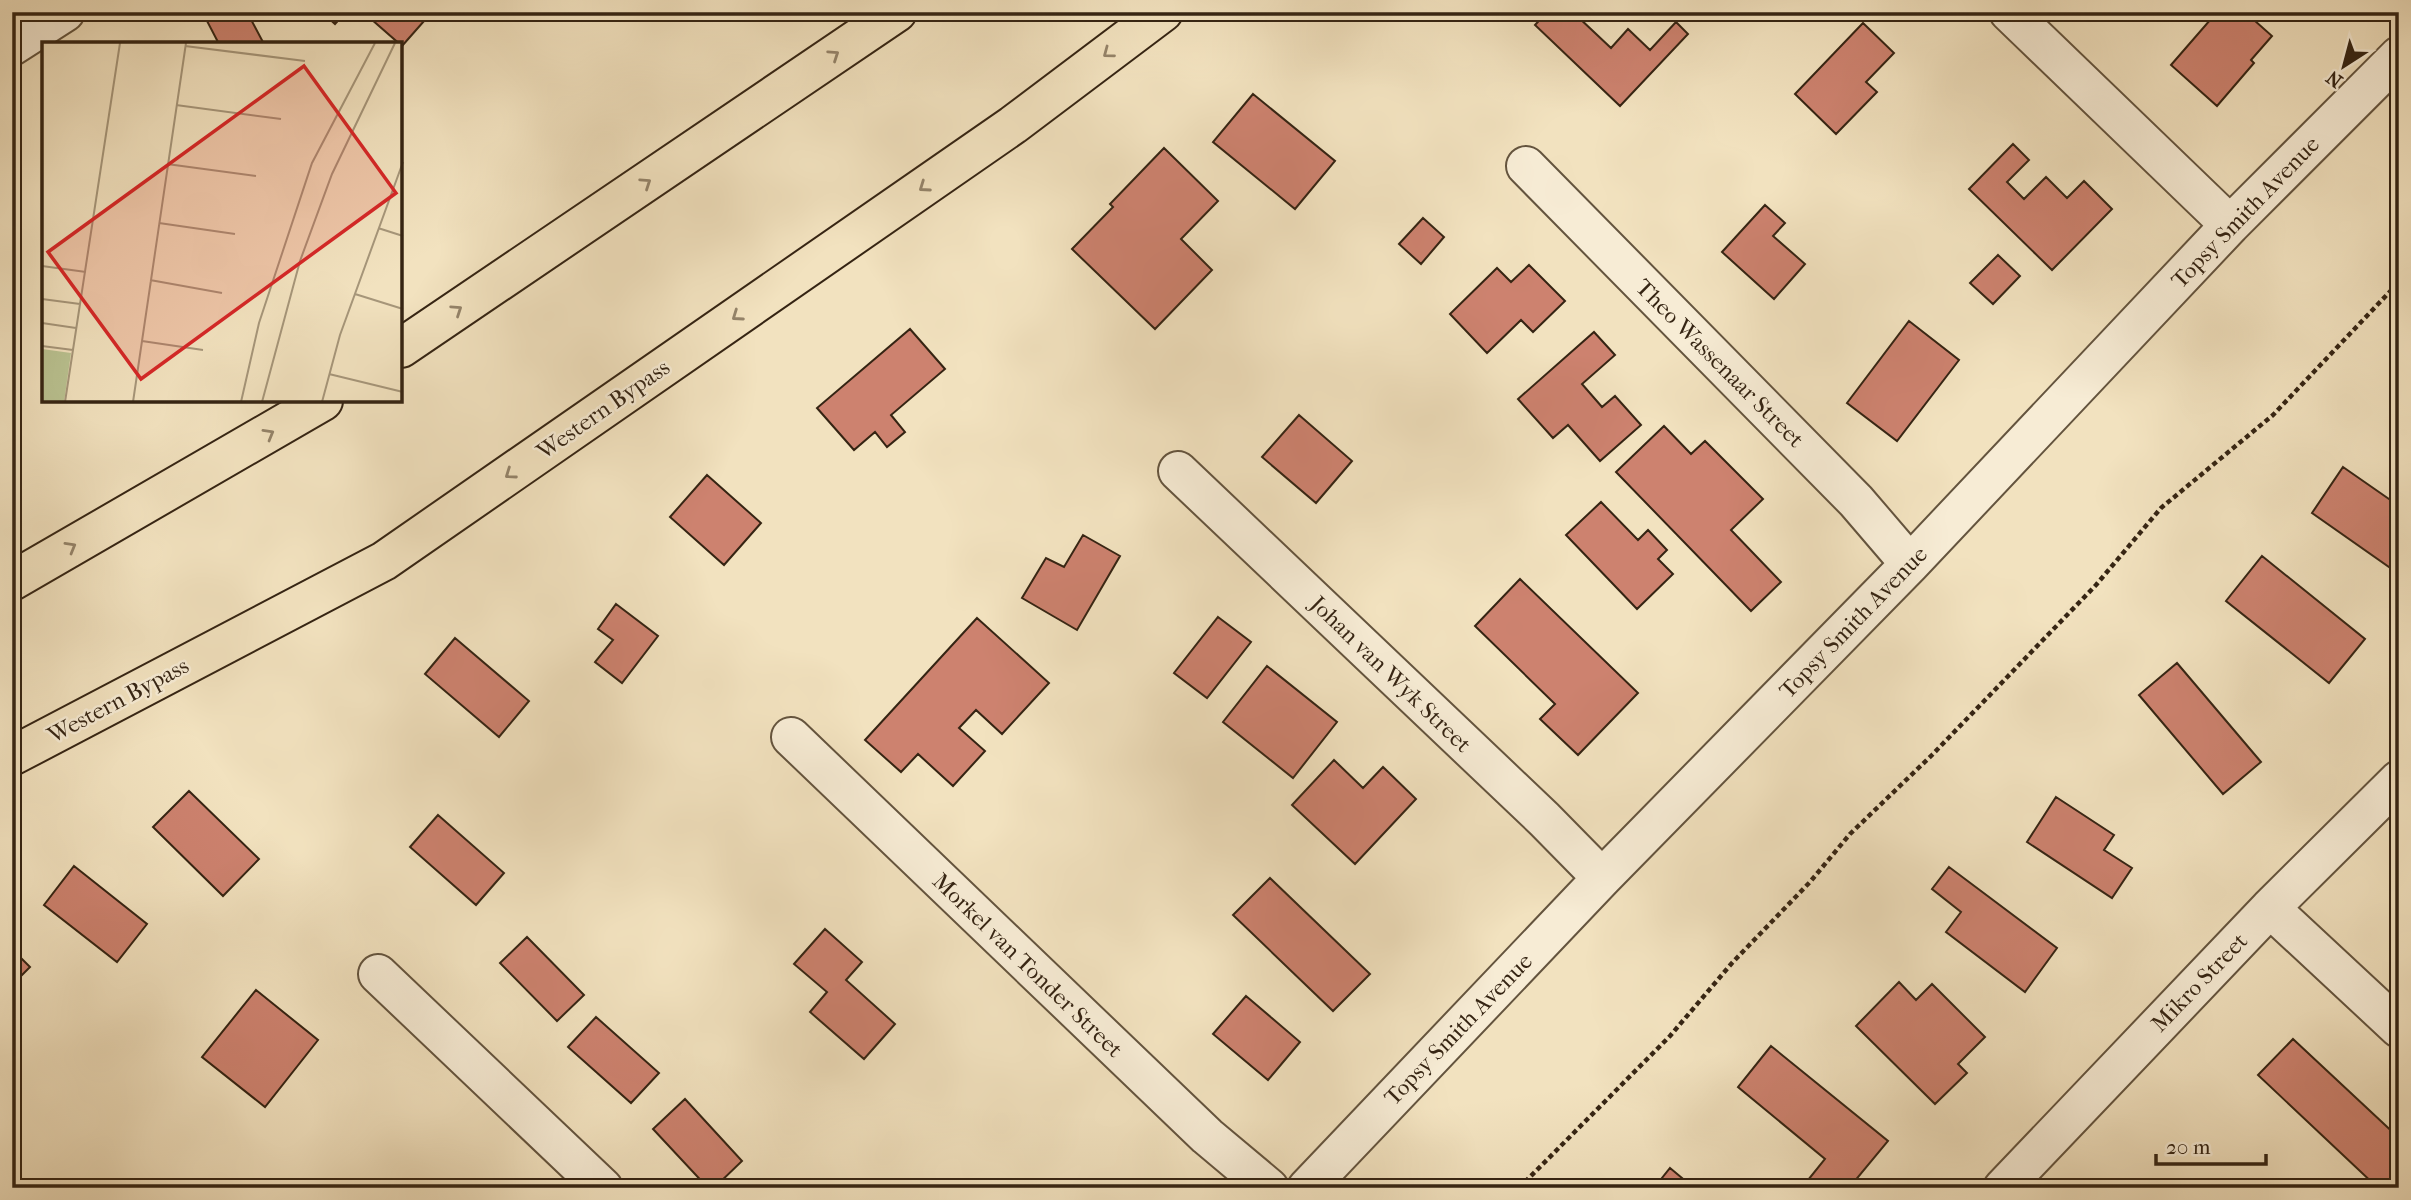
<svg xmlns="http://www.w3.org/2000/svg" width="2411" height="1200" font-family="'IM FELL French Canon',serif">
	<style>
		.building { fill: #cd826f; stroke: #352413; stroke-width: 2 }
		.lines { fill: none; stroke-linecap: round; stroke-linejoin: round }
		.street-casing { stroke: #64543e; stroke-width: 42 }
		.highway-casing { stroke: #352413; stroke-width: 42 }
		.path { stroke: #352413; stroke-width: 4.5; stroke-dasharray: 5 3.5; stroke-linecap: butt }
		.street { stroke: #f7ecd5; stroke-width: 38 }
		.highway { stroke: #f2e2bf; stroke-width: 38 }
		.oneway { stroke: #948369 }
		.labels { text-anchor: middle; stroke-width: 5; stroke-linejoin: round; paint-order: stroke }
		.street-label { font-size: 23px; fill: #352413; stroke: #f7ecd5 }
		.inset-road { fill: none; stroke: #a6967a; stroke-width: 2 }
		.view { fill: #d62828; fill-opacity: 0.15; stroke: #d62828; stroke-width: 3.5 }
		.inset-edge { fill: none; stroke: #352413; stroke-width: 3.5 }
	</style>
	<rect width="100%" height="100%" fill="#f2e2bf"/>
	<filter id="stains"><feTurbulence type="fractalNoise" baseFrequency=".00286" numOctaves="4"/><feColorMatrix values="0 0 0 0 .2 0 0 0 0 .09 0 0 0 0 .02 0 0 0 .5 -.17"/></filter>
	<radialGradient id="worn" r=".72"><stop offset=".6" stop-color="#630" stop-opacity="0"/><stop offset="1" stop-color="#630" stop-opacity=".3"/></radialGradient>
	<!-- building -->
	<path class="building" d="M223,12H247L264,44H219L207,21Z
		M322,12H346L335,24Z
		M363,12H432L402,46Z
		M1547,12H1578L1576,15L1611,48L1628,29L1650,50L1676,22L1688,34L1620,106L1535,25Z
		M2217,12H2245L2272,36L2251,60L2254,63L2217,106L2171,65Z
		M1863,23L1894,53L1866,82L1877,92L1836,134L1795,94Z
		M1253,94L1335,161L1295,209L1213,142Z
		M2013,144L2029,160L2007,182L2024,199L2046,177L2067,198L2084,181L2112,209L2052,270L1969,189Z
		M1164,148L1218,201L1181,239L1212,270L1155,329L1072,249L1113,207L1110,204Z
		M1765,205L1785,223L1773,236L1805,264L1774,299L1722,252Z
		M1423,218L1444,237L1421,264L1399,244Z
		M1998,255L2020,276L1993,304L1970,283Z
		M1529,265L1565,301L1533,332L1521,320L1487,353L1450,314L1497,268L1511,282Z
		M1909,321L1959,360L1897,441L1847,403Z
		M910,329L945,369L891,415L905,432L887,447L875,432L854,450L817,408Z
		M1594,332L1615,355L1582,384L1602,407L1615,396L1641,425L1600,461L1568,425L1553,438L1518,399Z
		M1299,415L1352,461L1316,503L1262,457Z
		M1664,426L1691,454L1705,441L1763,499L1731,530L1781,582L1751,611L1616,472Z
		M2343,467L2399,506V574L2312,513Z
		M707,475L761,523L724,565L670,517Z
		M1601,502L1638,540L1648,530L1667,550L1658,559L1673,574L1637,609L1566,535Z
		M1083,535L1120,556L1077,630L1022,598L1046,558L1064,567Z
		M2262,556L2365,639L2329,683L2226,601Z
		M1520,579L1638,693L1578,755L1540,719L1555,704L1475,626Z
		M616,604L658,636L622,683L595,662L613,640L598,629Z
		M1218,617L1251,642L1207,698L1174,673Z
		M977,618L1049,683L1002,734L976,710L959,728L985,751L953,786L918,754L901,772L865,740Z
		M455,638L529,701L499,737L425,674Z
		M2177,663L2261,762L2223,794L2139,695Z
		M1267,666L1337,722L1293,778L1223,722Z
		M1334,760L1363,788L1383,767L1416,799L1355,864L1292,805Z
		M189,791L259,859L223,896L153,827Z
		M2056,797L2114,835L2104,850L2132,868L2112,898L2027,842Z
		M438,815L504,873L476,905L410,847Z
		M74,866L147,924L117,962L44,905Z
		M1949,867L2057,948L2025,992L1946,932L1961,912L1932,889Z
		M1270,878L1370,974L1333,1011L1233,915Z
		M825,929L862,962L846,980L895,1024L864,1059L810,1012L827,992L794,964Z
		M527,937L584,995L557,1021L500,963Z
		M12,949L30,967L12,985Z
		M1899,982L1916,1000L1932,984L1985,1037L1958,1064L1967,1073L1935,1104L1856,1026Z
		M256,990L318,1040L265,1107L202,1057Z
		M1246,996L1300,1042L1268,1080L1213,1034Z
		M596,1017L659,1073L631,1103L568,1047Z
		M2293,1039L2399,1138V1188H2378L2258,1075Z
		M1771,1046L1888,1141L1849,1188H1807L1804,1185L1825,1159L1738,1087Z
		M685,1099L742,1161L714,1188H708L653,1129Z
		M1670,1168L1694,1188H1654Z"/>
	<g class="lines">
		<!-- street casing -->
		<g class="street-casing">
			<path id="street" d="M2009,12L2230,225
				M12,46L65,12
				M1526,166L1856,501L1910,564
				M1178,471L1544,819L1602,878
				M791,737L1207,1136L1269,1188
				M2270,908L2399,1028
				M378,974L603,1188
				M1307,1188L1602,878L1910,564L2230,225L2399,56
				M2003,1188L2270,908L2399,780"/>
		</g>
		<!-- highway casing -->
		<g class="highway-casing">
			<path id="highway" d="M401,348L897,12
				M12,581L323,401
				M12,756L384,561L1013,125L1163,12"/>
		</g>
		<!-- path -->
		<path class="path" d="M1519,1188L1670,1036L1732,963L1810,882L1850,834L1932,755L2096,585L2161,508L2273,415L2399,282"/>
		<!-- street -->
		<use href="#street" class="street"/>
		<!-- highway -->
		<use href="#highway" class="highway"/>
	</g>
	<!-- one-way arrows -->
	<defs><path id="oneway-chevron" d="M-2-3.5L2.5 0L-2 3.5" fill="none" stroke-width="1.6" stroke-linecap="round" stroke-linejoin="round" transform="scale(1.75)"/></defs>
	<g class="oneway">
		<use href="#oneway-chevron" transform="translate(1108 53) rotate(143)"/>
		<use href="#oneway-chevron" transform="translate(834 55) rotate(-34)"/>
		<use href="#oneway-chevron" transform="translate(646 183) rotate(-34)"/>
		<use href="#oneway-chevron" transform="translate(924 187) rotate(145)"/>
		<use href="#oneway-chevron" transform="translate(457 310) rotate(-34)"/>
		<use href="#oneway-chevron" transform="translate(737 316) rotate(145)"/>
		<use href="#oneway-chevron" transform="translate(269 434) rotate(-30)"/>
		<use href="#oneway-chevron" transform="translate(510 474) rotate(145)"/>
		<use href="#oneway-chevron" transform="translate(71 547) rotate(-30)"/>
	</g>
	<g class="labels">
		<!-- street labels -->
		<g class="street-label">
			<text transform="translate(2245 212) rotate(-46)" y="8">Topsy Smith Avenue</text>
			<text transform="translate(1720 363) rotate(45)" y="8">Theo Wassenaar Street</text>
			<text transform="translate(603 409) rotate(-35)" y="8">Western Bypass</text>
			<text transform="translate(1853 622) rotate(-46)" y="8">Topsy Smith Avenue</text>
			<text transform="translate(1391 674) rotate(44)" y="8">Johan van Wyk Street</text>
			<text transform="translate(118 700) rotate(-28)" y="8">Western Bypass</text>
			<text transform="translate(1028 965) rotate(44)" y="8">Morkel van Tonder Street</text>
			<text transform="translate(2199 982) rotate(-46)" y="8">Mikro Street</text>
			<text transform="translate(1458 1029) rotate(-46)" y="8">Topsy Smith Avenue</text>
		</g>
	</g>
	<!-- overview -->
	<g transform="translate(42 42)">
		<rect width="360" height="360" fill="#f2e2bf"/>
		<path d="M0,307L29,311L22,360H0Z" fill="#bac392"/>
		<path class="inset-road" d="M143,4L263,19M134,63L239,77M125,122L214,134M117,181L193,192M336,186L361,194M0,224L44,230M108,238L180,251M313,252L361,267M0,257L38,262M0,281L34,286M100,299L161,308M0,304L31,308M287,332L361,350M23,360L78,1M91,360L144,1M199,360L217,281L270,121L333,1M220,360L258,219L290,132L353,1M280,360L298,293L361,120"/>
		<path class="view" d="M262,24L354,151L99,337L6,210Z"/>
		<rect width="360" height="360" class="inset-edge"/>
	</g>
	<!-- margin -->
	<rect width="2411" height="1200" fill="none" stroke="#f2e2bf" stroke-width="42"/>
	<rect x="14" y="14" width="2383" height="1172" fill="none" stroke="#352413" stroke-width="3.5"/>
	<rect x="21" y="21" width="2369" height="1158" fill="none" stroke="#352413" stroke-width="2"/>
	<!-- north arrow -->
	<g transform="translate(2344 66) rotate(216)" stroke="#f7ecd5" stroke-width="5" paint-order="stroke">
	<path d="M0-5L12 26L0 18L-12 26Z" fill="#352413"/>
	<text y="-10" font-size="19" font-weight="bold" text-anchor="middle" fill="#352413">N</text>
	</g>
	<!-- scale -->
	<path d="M2156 1154v10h110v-10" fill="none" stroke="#352413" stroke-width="3.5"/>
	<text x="2166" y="1154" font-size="21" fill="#352413" stroke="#f7ecd5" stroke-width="5" paint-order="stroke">20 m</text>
	<rect width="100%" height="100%" filter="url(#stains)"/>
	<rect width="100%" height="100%" fill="url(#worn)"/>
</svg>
